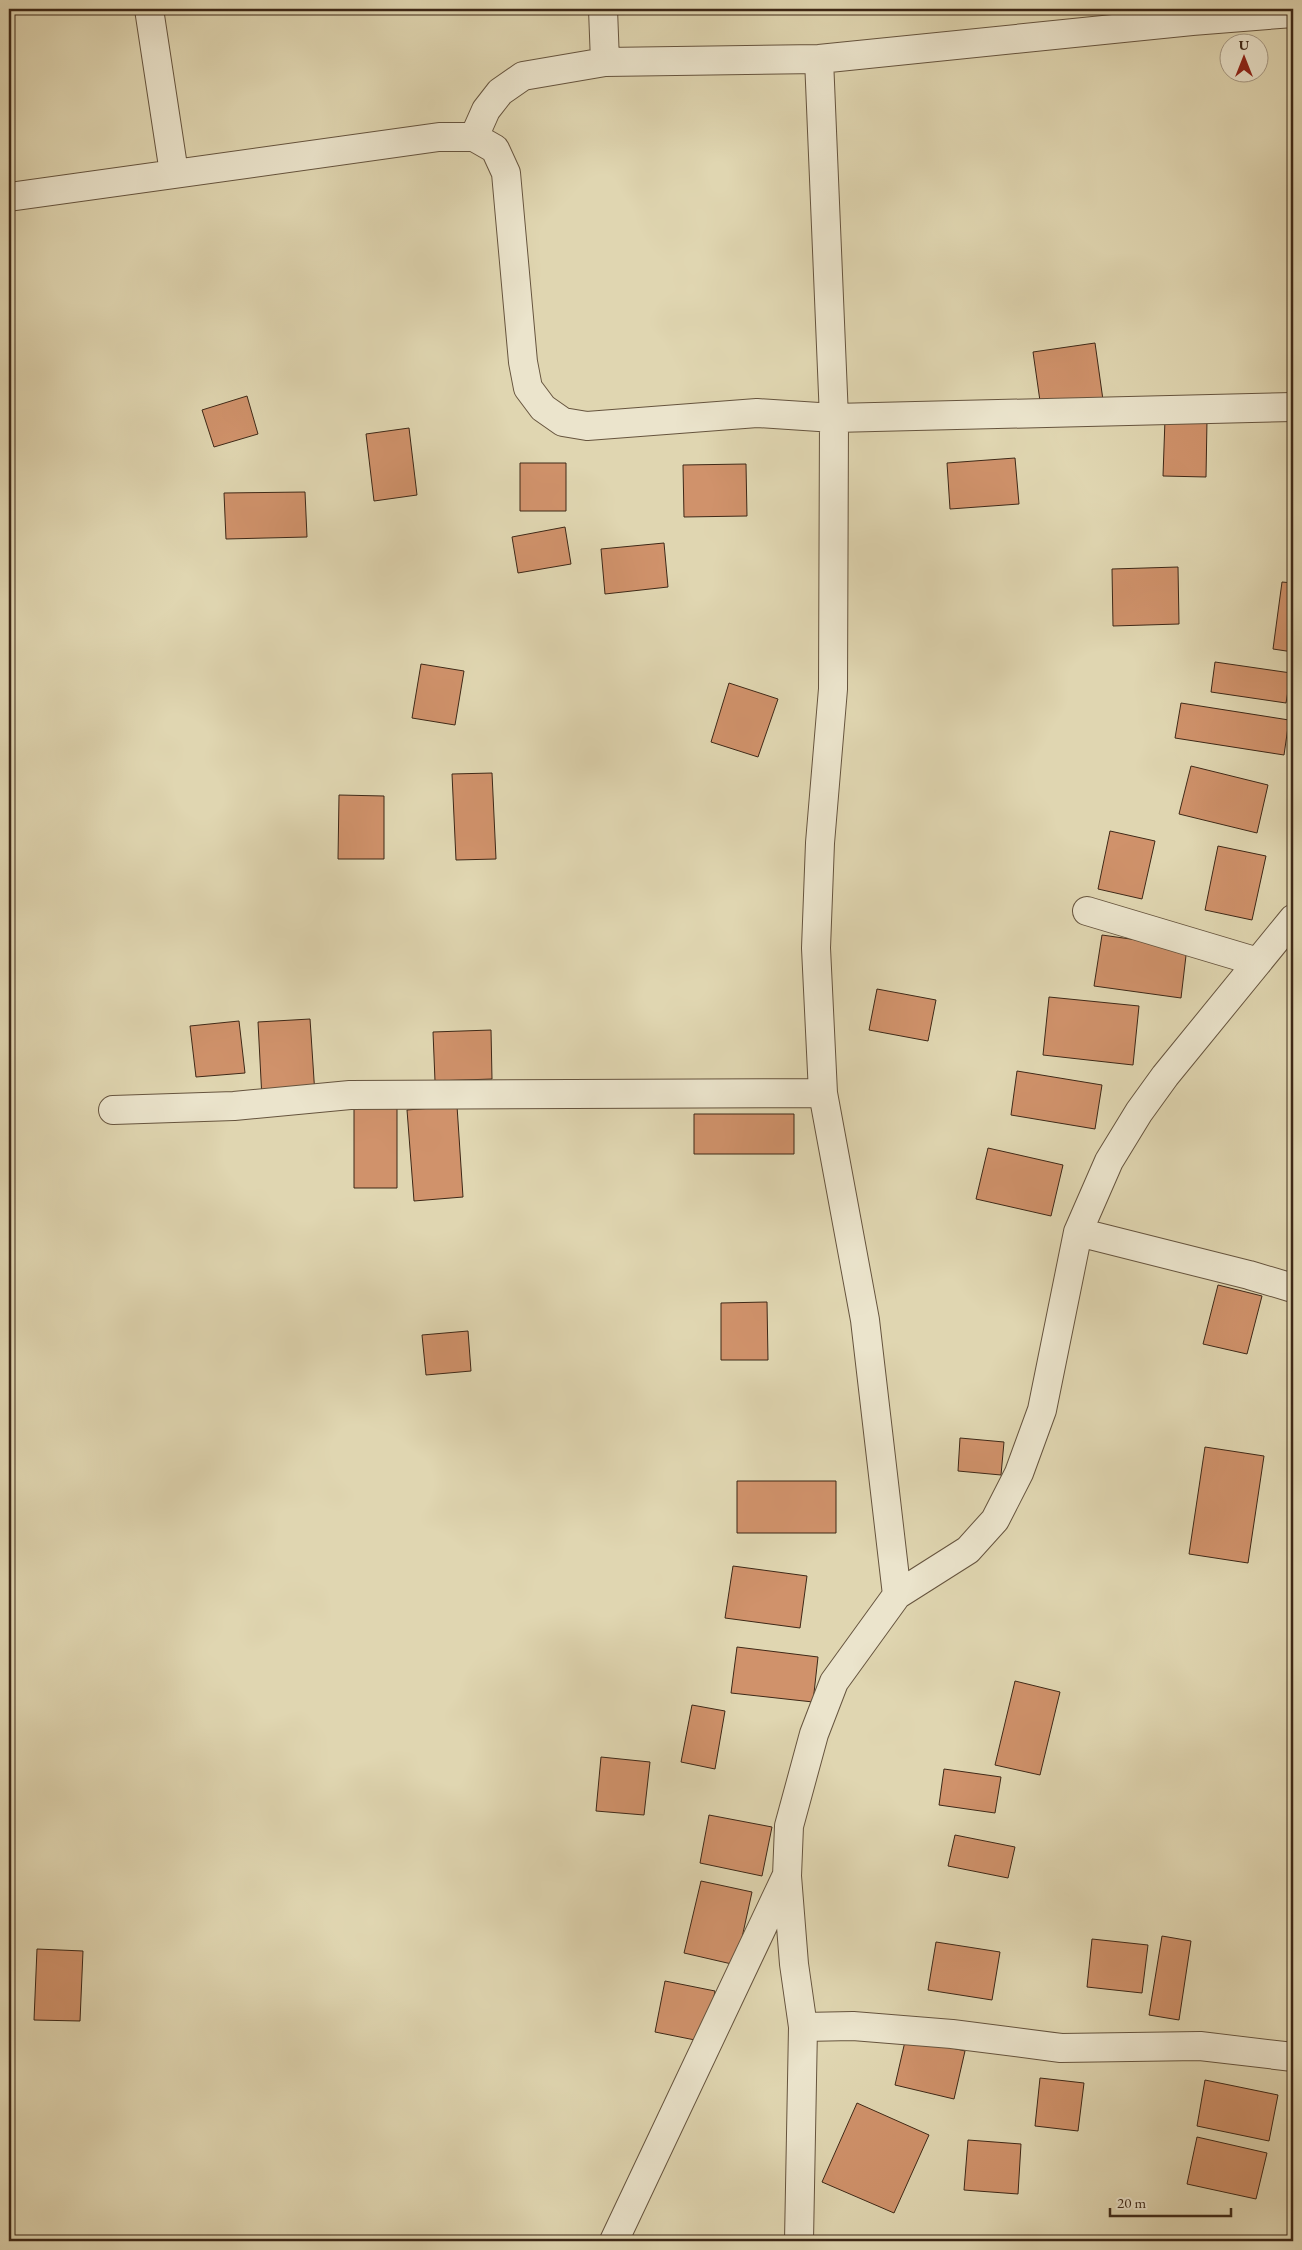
<svg xmlns="http://www.w3.org/2000/svg" width="1302" height="2250" font-family="'EB Garamond',serif">
	<style>
		.building { fill: #d0926b; stroke: #3e2817 }
		.lines { fill: none; stroke-linecap: round; stroke-linejoin: round }
		.street-casing { stroke: #66543e; stroke-width: 30 }
		.street { stroke: #ebe4cc; stroke-width: 28 }
	</style>
	<rect width="100%" height="100%" fill="#e0d6b1"/>
	<filter id="stains"><feTurbulence type="fractalNoise" baseFrequency=".004" numOctaves="4"/><feColorMatrix values="0 0 0 0 .2 0 0 0 0 .09 0 0 0 0 .02 0 0 0 .5 -.17"/></filter>
	<radialGradient id="worn" r=".72"><stop offset=".6" stop-color="#630" stop-opacity="0"/><stop offset="1" stop-color="#630" stop-opacity=".3"/></radialGradient>
	<!-- building -->
	<path class="building" d="M1095,343L1103,400L1041,408L1033,352Z
		M247,396L258,434L214,447L202,410Z
		M1165,419L1207,420L1206,477L1163,476Z
		M409,428L417,495L374,501L366,434Z
		M1015,458L1019,504L950,509L947,463Z
		M520,463H566V511H520Z
		M746,464L747,516L684,517L683,465Z
		M305,492L307,537L226,539L224,493Z
		M565,527L571,564L518,573L512,537Z
		M664,543L668,587L605,594L601,549Z
		M1178,567L1179,624L1113,626L1112,569Z
		M1282,582L1293,583V652L1273,649Z
		M1215,662L1291,673L1286,703L1211,692Z
		M421,664L464,671L455,725L412,718Z
		M729,683L778,699L758,757L711,742Z
		M1181,703L1289,720L1284,755L1175,738Z
		M1191,766L1268,785L1257,833L1179,814Z
		M492,773L496,859L456,860L452,774Z
		M339,795L384,796V859H338Z
		M1110,831L1155,841L1142,899L1098,889Z
		M1218,846L1266,856L1252,920L1205,910Z
		M1102,935L1187,947L1181,998L1094,986Z
		M877,989L936,1000L928,1041L869,1030Z
		M1049,997L1139,1006L1133,1065L1043,1055Z
		M310,1019L315,1095L262,1099L258,1022Z
		M239,1021L245,1073L196,1077L190,1026Z
		M491,1030L492,1079L435,1081L433,1032Z
		M1017,1071L1102,1085L1095,1129L1011,1115Z
		M354,1103H397V1188H354Z
		M457,1106L463,1197L414,1201L407,1110Z
		M694,1114H794V1154H694Z
		M988,1148L1063,1165L1051,1216L976,1199Z
		M1218,1285L1262,1296L1247,1354L1203,1344Z
		M767,1302L768,1360H721V1303Z
		M468,1331L471,1371L426,1375L422,1335Z
		M960,1438L1004,1442L1001,1475L958,1471Z
		M1205,1447L1264,1456L1248,1563L1189,1554Z
		M737,1481H836V1533H737Z
		M733,1566L807,1576L800,1628L725,1618Z
		M737,1647L818,1657L813,1702L731,1693Z
		M1015,1681L1060,1692L1040,1775L995,1765Z
		M692,1705L725,1711L715,1769L681,1762Z
		M601,1757L650,1762L644,1815L596,1811Z
		M944,1769L1001,1777L995,1813L939,1805Z
		M709,1815L772,1827L762,1876L700,1863Z
		M955,1835L1015,1847L1008,1878L948,1866Z
		M701,1881L752,1892L736,1965L684,1953Z
		M1162,1936L1191,1941L1179,2020L1149,2015Z
		M1092,1939L1148,1945L1142,1993L1087,1987Z
		M936,1942L1000,1952L992,2000L928,1990Z
		M37,1949L83,1951L80,2021L34,2020Z
		M665,1981L715,1991L705,2042L655,2032Z
		M906,2037L965,2051L954,2099L895,2085Z
		M1040,2078L1084,2083L1078,2131L1035,2126Z
		M1205,2080L1278,2095L1269,2141L1197,2126Z
		M857,2103L929,2135L894,2213L822,2182Z
		M1197,2137L1267,2153L1256,2199L1187,2184Z
		M968,2140L1021,2144L1018,2194L964,2190Z"/>
	<g class="lines">
		<!-- street casing -->
		<g class="street-casing">
			<path id="street" d="M149,9L174,173
				M603,9L605,62
				M819,59L834,418L1293,407
				M474,137L486,110L500,92L523,76L605,62L819,59L1192,21L1293,13
				M9,197L439,137H474L495,149L506,173L523,362L528,388L543,408L563,422L587,426L757,413L834,418L833,689L820,843L816,948L823,1093L865,1320L897,1595
				M1087,911L1258,962
				M113,1110L234,1106L350,1095L823,1093
				M1078,1232L1249,1275L1293,1288
				M803,2027L853,2026L952,2034L1061,2048L1200,2046L1293,2057
				M614,2241L786,1877
				M799,2241L803,2027L794,1964L787,1876L789,1826L814,1734L834,1682L897,1595L968,1550L995,1520L1019,1473L1042,1410L1078,1232L1109,1161L1139,1112L1165,1076L1293,919"/>
		</g>
		<!-- street -->
		<use href="#street" class="street"/>
	</g>
	<!-- margin -->
	<rect width="1302" height="2250" fill="none" stroke="#e0d6b1" stroke-width="30"/>
	<rect x="10" y="10" width="1282" height="2230" fill="none" stroke="#3e2817" stroke-width="2.5"/>
	<rect x="15" y="15" width="1272" height="2220" fill="none" stroke="#3e2817"/>
	<!-- north arrow -->
	<g transform="translate(1244 58)"><circle r="24" fill="#ebe4cc" stroke="#a69984"/>
	<path d="M0-4L9 19L0 12L-9 19Z" fill="#8f2418"/>
	<text y="-8" font-size="14" font-weight="bold" text-anchor="middle" fill="#3e2817">U</text>
	</g>
	<!-- scale -->
	<path d="M1110 2208v8h121v-8" fill="none" stroke="#3e2817" stroke-width="2.5"/>
	<text x="1117" y="2208" font-size="15" fill="#3e2817" stroke="#ebe4cc" stroke-width="4" paint-order="stroke">20 m</text>
	<rect width="100%" height="100%" filter="url(#stains)"/>
	<rect width="100%" height="100%" fill="url(#worn)"/>
</svg>
